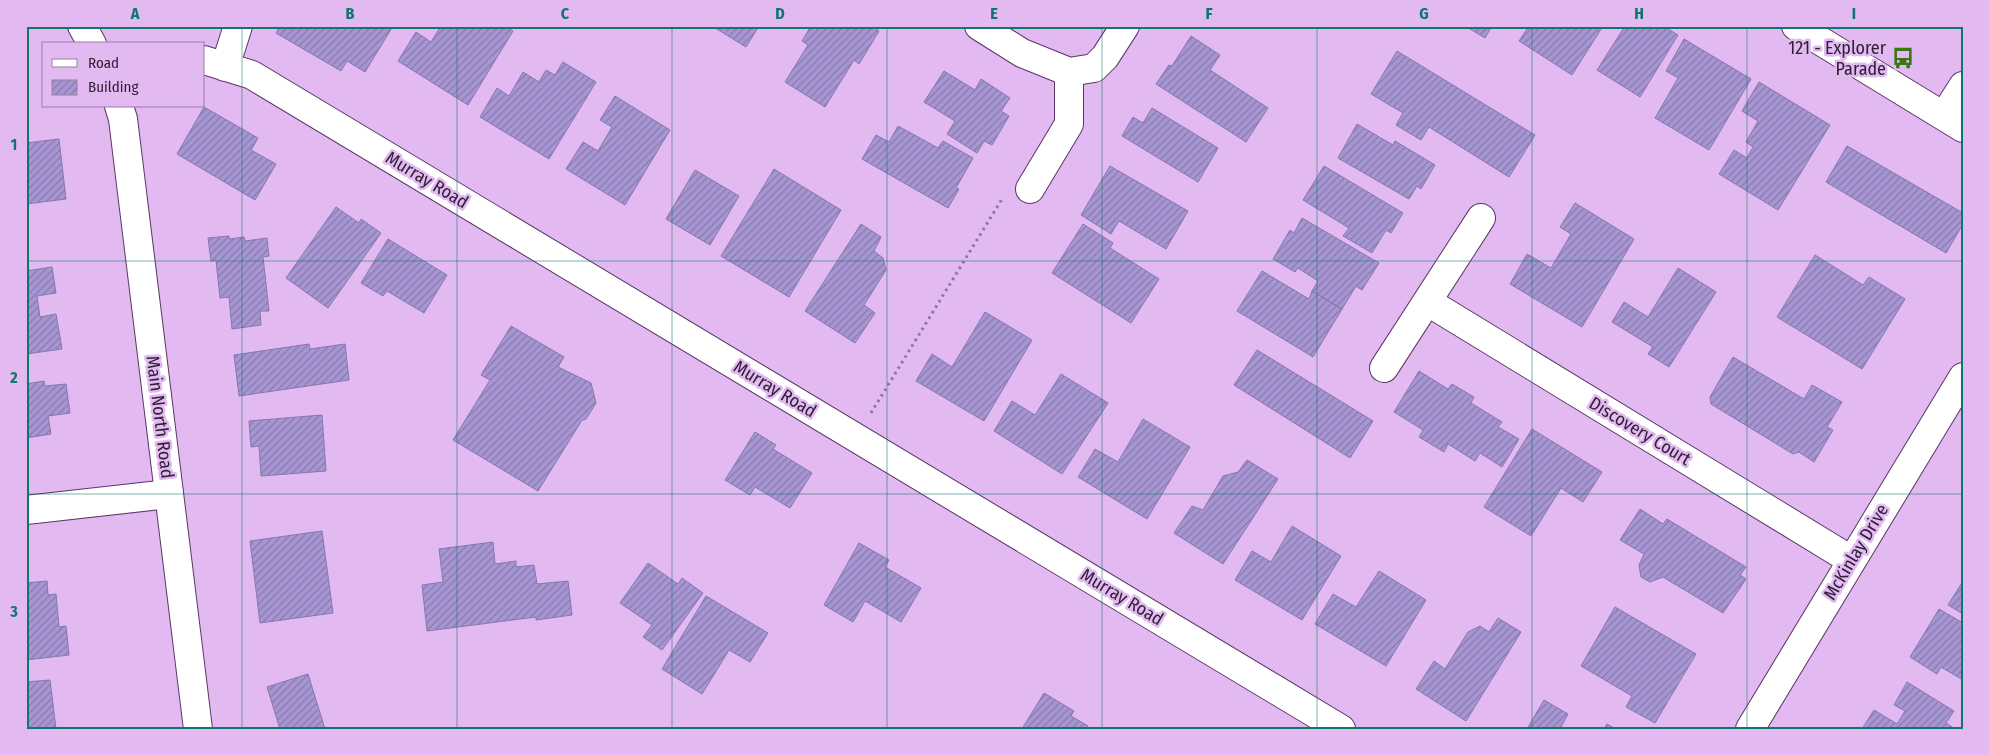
<svg xmlns="http://www.w3.org/2000/svg" width="1989" height="755" font-family="'Fira Sans Condensed',sans-serif">
	<style>
		.building { fill: url(#building-hatch); stroke: #8776b0 }
		.lines { fill: none; stroke-linecap: round; stroke-linejoin: round }
		.minor-casing { stroke: #5a3666; stroke-width: 30 }
		.major-casing { stroke: #5a3666; stroke-width: 30 }
		.path { stroke: #92749d; stroke-width: 3; stroke-dasharray: 2.5 4; stroke-linecap: butt }
		.minor { stroke: #fff; stroke-width: 28 }
		.major { stroke: #fff; stroke-width: 28 }
		.grid { fill: none; stroke: #0f766e; stroke-width: 1; stroke-opacity: 0.55 }
		.labels { text-anchor: middle; stroke-width: 5; stroke-linejoin: round; paint-order: stroke }
		.poi-label { font-size: 18px; fill: #302036; stroke: #e2b9f1; text-anchor: end }
		.street-label { font-size: 18px; fill: #302036; stroke: #e2b9f1 }
		.neatline { fill: none; stroke: #0f766e; stroke-width: 2 }
		.grid-label { font-size: 16px; text-anchor: middle; font-weight: bold; fill: #0f766e }
	</style>
	<defs>
		<pattern id="building-hatch" width="6" height="6" patternUnits="userSpaceOnUse" patternTransform="scale(1.25)"><rect width="6" height="6" fill="#a796d3"/><path d="M-1 1l2-2M0 6l6-6M5 7l2-2" fill="none" stroke="#887aac"/></pattern>
	</defs>
	<rect width="100%" height="100%" fill="#e2b9f1"/>
	<!-- building -->
	<path class="building" d="M280,26H393L365,72L347,61L341,71L276,33Z
		M441,26H506L513,31L468,105L398,61L416,32L431,42Z
		M712,26H759L746,47Z
		M811,26H872L879,31L859,64L854,60L825,107L785,82L808,45L802,41Z
		M1465,26H1492L1485,38Z
		M1529,26H1603L1572,75L1519,41Z
		M1625,26H1645L1651,30L1653,26H1663L1678,35L1640,97L1597,70Z
		M1191,36L1220,55L1210,70L1268,108L1246,142L1156,84L1169,65L1172,66Z
		M1684,39L1751,79L1709,150L1655,118L1678,78L1666,71Z
		M1397,51L1535,135L1509,177L1429,127L1421,140L1396,125L1403,113L1371,94Z
		M563,62L596,82L549,159L480,117L497,88L509,96L523,72L539,82L546,70L555,75Z
		M944,71L975,90L981,79L1010,98L1001,111L1009,116L992,145L984,141L977,153L947,134L955,121L924,102Z
		M1759,82L1830,125L1778,210L1719,174L1734,150L1747,158L1753,147L1746,142L1758,121L1742,111Z
		M615,96L670,130L625,205L566,169L583,142L598,151L612,127L600,120Z
		M204,107L258,138L251,150L276,164L255,200L177,154Z
		M1152,108L1218,148L1198,182L1122,136L1133,117L1143,123Z
		M1357,124L1393,145L1395,141L1435,165L1421,189L1417,186L1409,199L1338,158Z
		M898,126L938,148L943,141L973,158L956,188L959,189L948,208L862,159L876,135L889,142Z
		M59,139L66,199L26,204V143Z
		M1847,146L1963,213V224L1946,253L1826,182Z
		M1110,166L1188,211L1166,249L1119,221L1111,234L1081,215Z
		M1324,166L1403,213L1391,233L1386,230L1372,253L1343,236L1349,228L1303,200Z
		M774,169L841,210L789,297L721,256Z
		M695,170L739,196L710,245L666,219Z
		M1575,203L1634,239L1582,327L1510,284L1527,254L1551,268L1571,234L1560,227Z
		M336,207L359,223L361,219L381,233L328,308L286,278Z
		M1302,218L1379,263L1362,290L1356,286L1342,309L1312,291L1318,281L1298,268L1295,272L1273,259L1290,230L1294,233Z
		M861,224L881,237L874,251L883,258L886,270L864,305L875,313L855,343L805,311Z
		M1083,224L1113,243L1110,248L1159,279L1131,323L1052,273Z
		M229,236V239L244,237L245,241L267,238L269,256L263,257L269,311H260L261,325L232,329L229,297L220,298L216,260L211,261L208,238Z
		M388,239L447,275L424,313L387,291L383,296L361,283Z
		M1815,255L1863,285L1869,277L1905,299L1862,369L1777,317Z
		M52,267L56,293L37,296L40,317L56,314L62,349L26,354V271Z
		M1678,268L1716,292L1669,367L1648,354L1653,347L1612,322L1624,302L1648,317Z
		M1262,271L1309,299L1312,291L1342,309L1313,357L1237,311Z
		M985,312L1032,340L984,421L916,381L932,354L952,367Z
		M511,326L564,357L558,367L591,383L596,403L586,419L582,420L538,491L453,440L490,380L481,375Z
		M309,344L310,349L345,344L349,380L239,396L234,355Z
		M1257,350L1373,421L1350,458L1234,385Z
		M1733,357L1804,399L1812,385L1842,402L1827,427L1833,430L1814,462L1799,452L1793,454L1711,404L1710,397Z
		M1419,371L1448,389L1452,384L1474,397L1471,403L1502,422L1498,427L1519,439L1502,467L1480,453L1475,461L1448,444L1444,452L1419,437L1423,430L1394,412Z
		M1061,374L1108,403L1062,474L994,431L1012,401L1035,415Z
		M44,381L45,386L66,384L70,413L48,416L51,434L26,438V384Z
		M322,415L326,471L261,476L259,446L251,447L249,421Z
		M1143,419L1190,447L1147,519L1078,477L1095,449L1118,462Z
		M1532,429L1602,472L1583,502L1561,488L1531,536L1484,507Z
		M755,432L776,445L773,449L812,473L790,508L755,487L750,495L725,480Z
		M1247,460L1278,479L1223,564L1174,533L1192,506L1203,510L1223,476L1238,472Z
		M1640,509L1663,524L1667,519L1746,567L1740,575L1746,579L1723,613L1663,577L1650,582L1641,577L1639,565L1644,554L1620,540Z
		M1292,526L1341,556L1302,620L1235,580L1252,551L1271,562Z
		M322,531L333,613L260,623L250,541Z
		M493,542L495,564L516,561V567L534,565L537,584L568,581L572,615L536,620V617L427,631L422,585L443,582L439,549Z
		M859,543L889,560L885,567L921,588L901,622L865,601L853,622L824,605Z
		M648,563L678,584L682,578L703,593L662,650L643,637L652,625L620,603Z
		M1379,571L1426,600L1386,666L1315,624L1333,594L1356,607Z
		M47,581L48,595L56,594L59,627L66,626L69,655L26,660V583Z
		M1963,581V614L1948,605Z
		M706,596L768,633L750,662L729,650L702,694L662,669Z
		M1615,607L1696,654L1655,723L1626,707L1632,696L1581,666Z
		M1939,609L1963,623V680L1941,667L1937,674L1910,657Z
		M1498,618L1521,632L1466,721L1416,689L1434,661L1445,669L1468,632L1480,626L1489,632Z
		M308,674L325,729H280L267,687Z
		M50,680L56,729H26V682Z
		M1907,682L1954,711L1946,723L1955,729H1862L1874,710L1897,724L1905,711L1894,705Z
		M1044,693L1074,711L1071,716L1088,726L1087,729H1022Z
		M1544,700L1568,714L1560,729H1527Z
		M1607,724L1616,729H1604Z"/>
	<g class="lines">
		<!-- minor casing -->
		<g class="minor-casing">
			<path id="minor" d="M979,26L1022,53L1069,72L1094,68L1105,57L1125,26
				M1796,26L1963,128
				M204,60L252,75L1341,729
				M225,67L238,26
				M1944,116L1963,86
				M1030,189L1069,124V72
				M1428,302L1851,560
				M1384,368L1481,218
				M26,510L169,494
				M1750,729L1963,377"/>
		</g>
		<!-- major casing -->
		<g class="major-casing">
			<path id="major" d="M82,26L92,44
				M119,106L123,119L198,729"/>
		</g>
		<!-- path -->
		<path class="path" d="M871,413L1002,199"/>
		<!-- minor -->
		<use href="#minor" class="minor"/>
		<!-- major -->
		<use href="#major" class="major"/>
	</g>
	<!-- grid -->
	<path class="grid" d="M242,26V729M457,26V729M672,26V729M887,26V729M1102,26V729M1317,26V729M1532,26V729M1747,26V729M26,261H1963M26,494H1963"/>
	<!-- icons -->
	<defs>
		<g id="bus-bare" transform="scale(1.725)"><path d="M-5-6H5V4H4V6H2V4H-2V6H-4V4H-5ZM-3.5-4V0h7V-4ZM-3.5 1.2v1.5H-2V1.2ZM2 1.2v1.5H3.5V1.2Z" fill="#387713" stroke="#e2b9f1" stroke-width="2.5" paint-order="stroke"/></g>
	</defs>
	<g fill-rule="evenodd">
		<use href="#bus-bare" x="1903" y="58"/>
	</g>
	<g class="labels">
		<!-- poi labels -->
		<g class="poi-label">
			<text x="1886" y="54">121 - Explorer<tspan x="1886" dy="21">Parade</tspan></text>
		</g>
		<!-- street labels -->
		<g class="street-label">
			<text transform="translate(427 180) rotate(31)" y="6">Murray Road</text>
			<text transform="translate(775 389) rotate(31)" y="6">Murray Road</text>
			<text transform="translate(160 417) rotate(83)" y="6">Main North Road</text>
			<text transform="translate(1640 431) rotate(31)" y="6">Discovery Court</text>
			<text transform="translate(1856 552) rotate(-59)" y="6">McKinlay Drive</text>
			<text transform="translate(1122 597) rotate(31)" y="6">Murray Road</text>
		</g>
	</g>
	<!-- border -->
	<rect width="1989" height="755" fill="none" stroke="#e2b9f1" stroke-width="55"/>
	<!-- legend -->
	<rect x="42" y="42" width="162" height="65" fill="#e2b9f1" stroke="#9b7ca6"/>
	<rect x="52" y="59" width="25" height="8" fill="#ffffff" stroke="#9b7ca6"/>
	<text x="88" y="68" font-size="15" fill="#302036">Road</text>
	<rect x="52" y="80" width="25" height="15" fill="url(#building-hatch)" stroke="#9b7ca6"/>
	<text x="88" y="92" font-size="15" fill="#302036">Building</text>
	<rect x="28" y="28" width="1934" height="700" class="neatline"/>
	<g class="grid-label">
		<text x="135" y="19">A</text>
		<text x="350" y="19">B</text>
		<text x="565" y="19">C</text>
		<text x="780" y="19">D</text>
		<text x="994" y="19">E</text>
		<text x="1209" y="19">F</text>
		<text x="1424" y="19">G</text>
		<text x="1639" y="19">H</text>
		<text x="1854" y="19">I</text>
		<text x="14" y="150">1</text>
		<text x="14" y="383">2</text>
		<text x="14" y="617">3</text>
	</g>
</svg>
